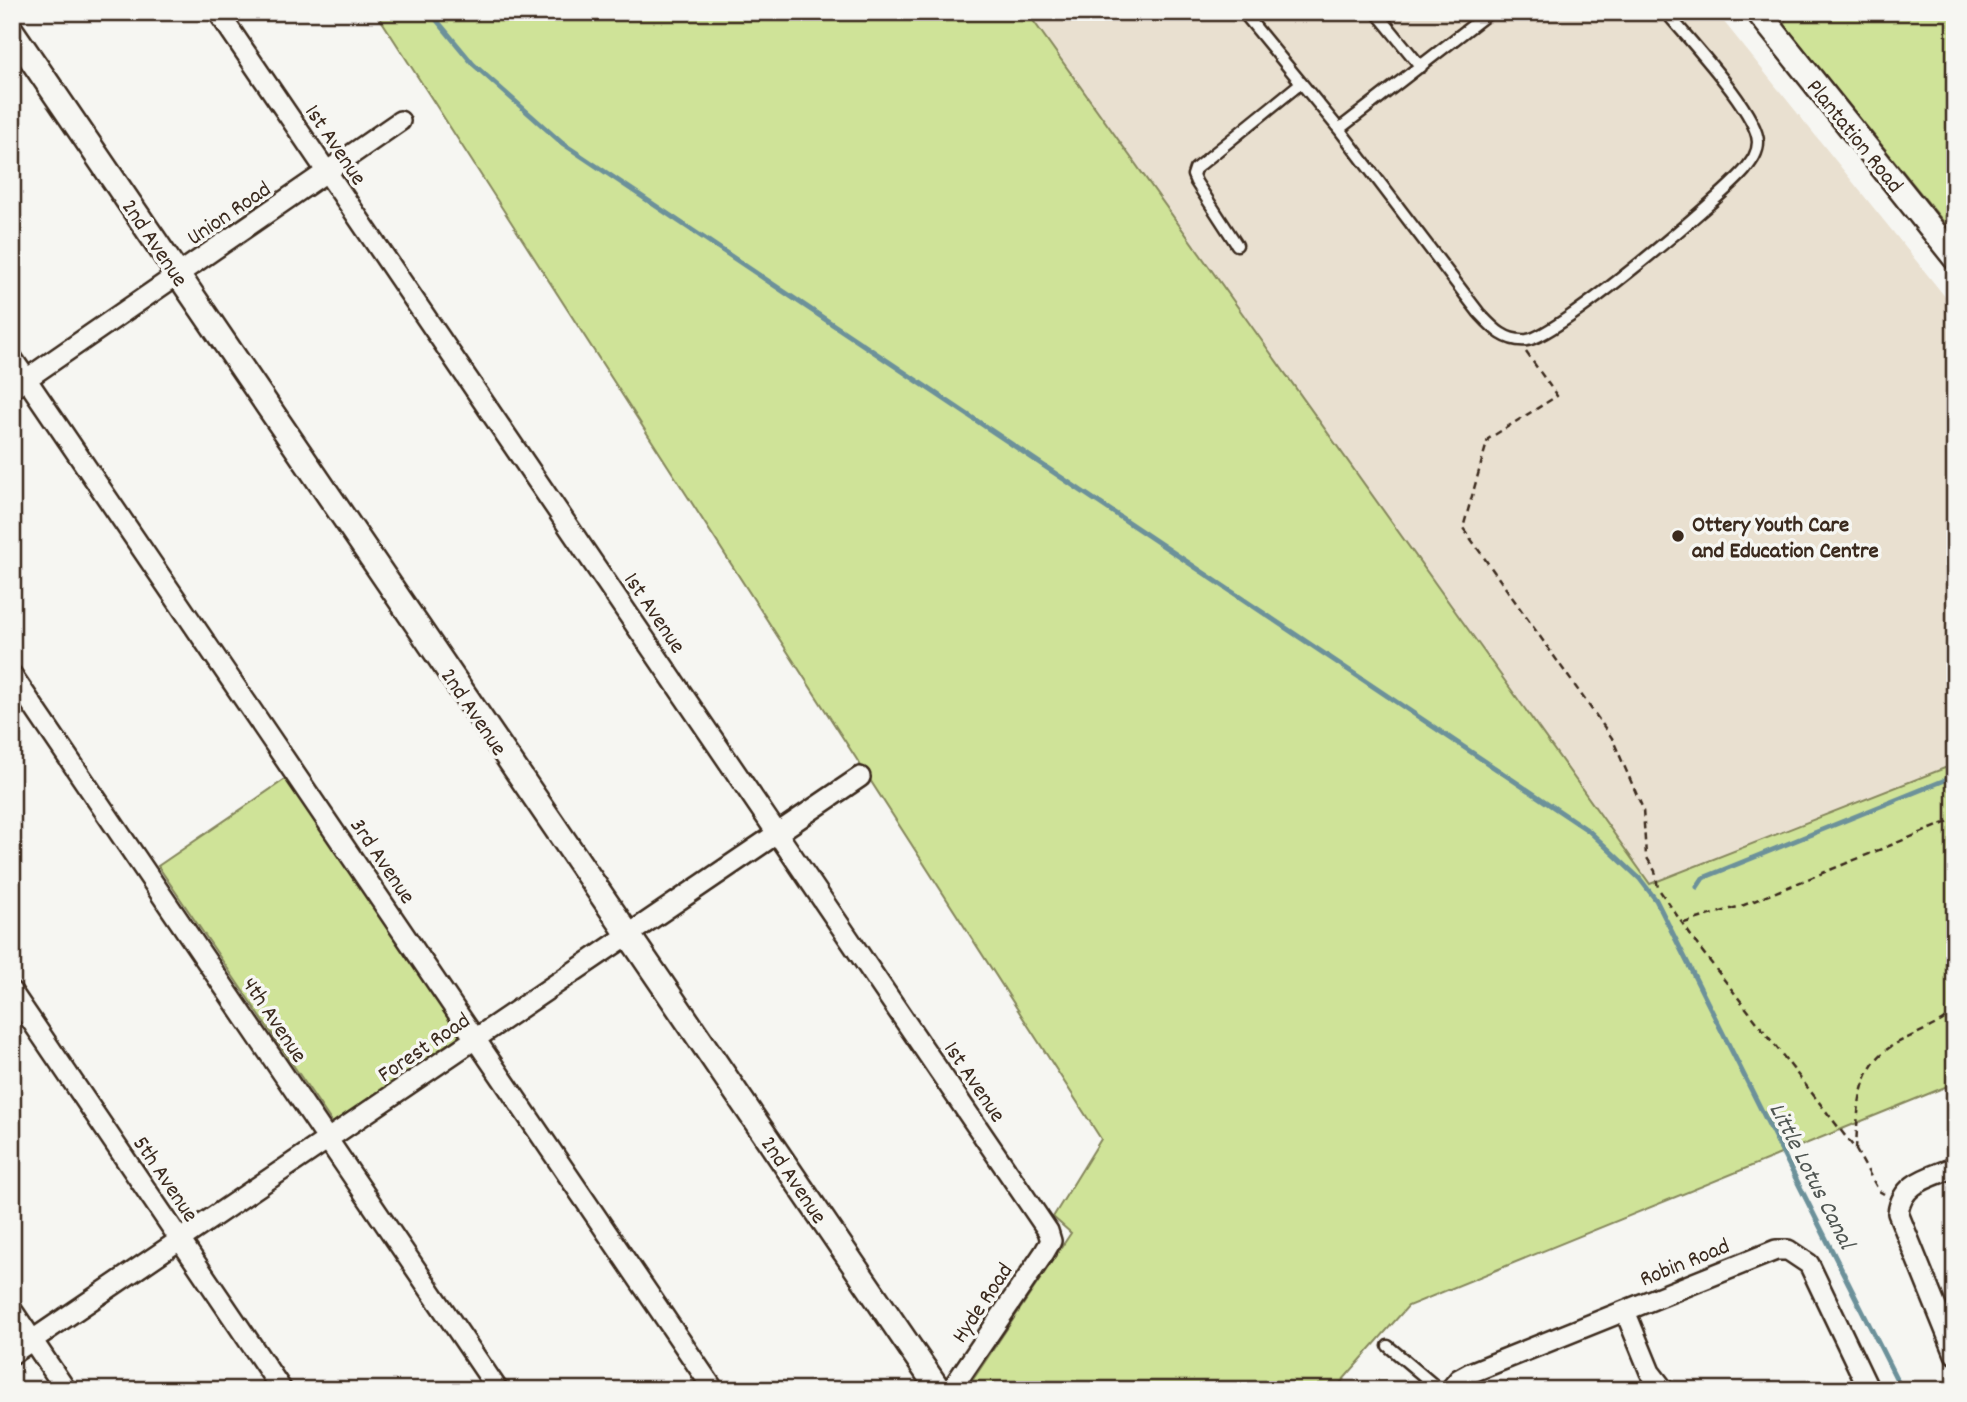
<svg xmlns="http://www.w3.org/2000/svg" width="1967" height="1402" font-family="Dekko,sans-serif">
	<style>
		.built { fill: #e9e0d0 }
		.green { fill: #cfe398; stroke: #85865b; stroke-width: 2 }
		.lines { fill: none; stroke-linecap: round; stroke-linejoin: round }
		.stream { stroke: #6c919a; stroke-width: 5 }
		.service-casing { stroke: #3b2a1e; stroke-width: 15 }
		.minor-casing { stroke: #3b2a1e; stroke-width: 24 }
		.tertiary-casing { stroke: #3b2a1e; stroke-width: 28 }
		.path { stroke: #3b2a1e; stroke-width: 2.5; stroke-dasharray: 7 5; stroke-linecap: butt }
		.service { stroke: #f6f6f2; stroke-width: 10 }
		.minor { stroke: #f6f6f2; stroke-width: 19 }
		.tertiary { stroke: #f6f6f2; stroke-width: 23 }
		.poi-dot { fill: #3b2a1e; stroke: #f6f6f2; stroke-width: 2.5 }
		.labels { text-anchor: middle; stroke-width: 7; stroke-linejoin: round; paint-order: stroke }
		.street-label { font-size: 23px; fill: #3b2a1e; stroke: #f6f6f2 }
		.poi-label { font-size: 23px; font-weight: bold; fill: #3b2a1e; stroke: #f6f6f2; text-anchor: start }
		.water-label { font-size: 24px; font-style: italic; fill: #4f5552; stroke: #f6f6f2 }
	</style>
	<rect width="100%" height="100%" fill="#f6f6f2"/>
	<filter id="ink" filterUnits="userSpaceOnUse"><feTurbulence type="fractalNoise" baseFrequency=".0143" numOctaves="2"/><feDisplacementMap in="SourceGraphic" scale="14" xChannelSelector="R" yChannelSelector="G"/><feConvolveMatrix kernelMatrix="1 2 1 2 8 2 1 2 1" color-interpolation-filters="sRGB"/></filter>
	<g filter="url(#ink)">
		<!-- built -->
		<path class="built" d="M1027,12H1716L1955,309V764L1650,884Z"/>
		<!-- green -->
		<path class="green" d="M376,12H1027L1650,884L1955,764V1083L1408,1306L1334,1390H966L1071,1233L1053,1217L1101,1139Z
			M1793,12H1955V236L1783,23Z
			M287,778L462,1034L333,1124L158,866Z"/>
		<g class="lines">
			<!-- stream -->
			<path class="stream" d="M430,12L473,64L562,143L1589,831L1640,879L1656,900L1902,1390
				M1697,887L1703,878L1955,776"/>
			<!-- service casing -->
			<g class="service-casing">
				<path id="service" d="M1243,12L1339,129L1479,313C1493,328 1505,342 1527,340C1558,336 1720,199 1745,170C1752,161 1758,153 1758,142C1757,111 1687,38 1666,12
					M1376,12L1421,67
					M1339,129L1490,12
					M1237,245L1196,182L1193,175L1195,169L1301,83
					M1388,1346L1440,1390"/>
			</g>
			<!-- minor casing -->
			<g class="minor-casing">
				<path id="minor" d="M218,12L1048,1231L1051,1241L1044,1253L951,1390
					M12,358L714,1390
					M12,389L400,121
					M12,675L498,1390
					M12,992L282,1390
					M1955,1167C1929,1178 1902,1182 1898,1213L1955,1354
					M12,1310L66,1390
					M1625,1311L1650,1372L1664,1390
					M12,1354L860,777
					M1450,1390L1459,1379L1470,1373L1776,1250H1788L1809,1264L1869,1390"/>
			</g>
			<!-- tertiary casing -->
			<g class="tertiary-casing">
				<path id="tertiary" d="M1758,12L1955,258
					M12,31L939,1390"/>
			</g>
			<!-- path -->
			<path class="path" d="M1526,352L1557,396L1488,439L1463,528L1612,738L1643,809L1646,856L1655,871L1658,888L1698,946L1856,1150L1879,1191L1884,1194
				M1684,923L1744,905L1955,819
				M1856,1150C1858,1110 1856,1065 1897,1043C1918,1032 1936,1027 1955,1011"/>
			<!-- service -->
			<use href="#service" class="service"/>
			<!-- minor -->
			<use href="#minor" class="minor"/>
			<!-- tertiary -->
			<use href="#tertiary" class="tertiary"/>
		</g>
	</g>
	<!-- markers -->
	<circle class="poi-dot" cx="1678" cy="536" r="7"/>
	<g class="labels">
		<!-- street labels -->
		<g class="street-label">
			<text transform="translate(1856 135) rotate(51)" y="8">Plantation Road</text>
			<text transform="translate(337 144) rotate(56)" y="8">1st Avenue</text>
			<text transform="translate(228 212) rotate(-34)" y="8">Union Road</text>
			<text transform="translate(156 242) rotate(56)" y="8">2nd Avenue</text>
			<text transform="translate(656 612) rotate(56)" y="8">1st Avenue</text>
			<text transform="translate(475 711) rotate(56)" y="8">2nd Avenue</text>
			<text transform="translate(384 860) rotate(56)" y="8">3rd Avenue</text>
			<text transform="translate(276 1019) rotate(56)" y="8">4th Avenue</text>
			<text transform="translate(423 1046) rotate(-34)" y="8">Forest Road</text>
			<text transform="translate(976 1081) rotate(56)" y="8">1st Avenue</text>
			<text transform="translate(167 1178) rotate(56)" y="8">5th Avenue</text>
			<text transform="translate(795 1179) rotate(56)" y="8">2nd Avenue</text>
			<text transform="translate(1684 1261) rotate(-22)" y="8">Robin Road</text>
			<text transform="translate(981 1302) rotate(-56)" y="8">Hyde Road</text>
		</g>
		<!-- poi labels -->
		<g class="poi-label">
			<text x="1692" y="531">Ottery Youth Care<tspan x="1692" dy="26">and Education Centre</tspan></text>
		</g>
		<!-- water labels -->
		<g class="water-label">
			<text transform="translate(1813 1175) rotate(63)" y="8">Little Lotus Canal</text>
		</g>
	</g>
	<!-- margin -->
	<rect width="1967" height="1402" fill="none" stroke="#f6f6f2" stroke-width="42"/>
	<rect x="21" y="21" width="1925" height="1360" fill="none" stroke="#3b2a1e" stroke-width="2.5" filter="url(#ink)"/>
</svg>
